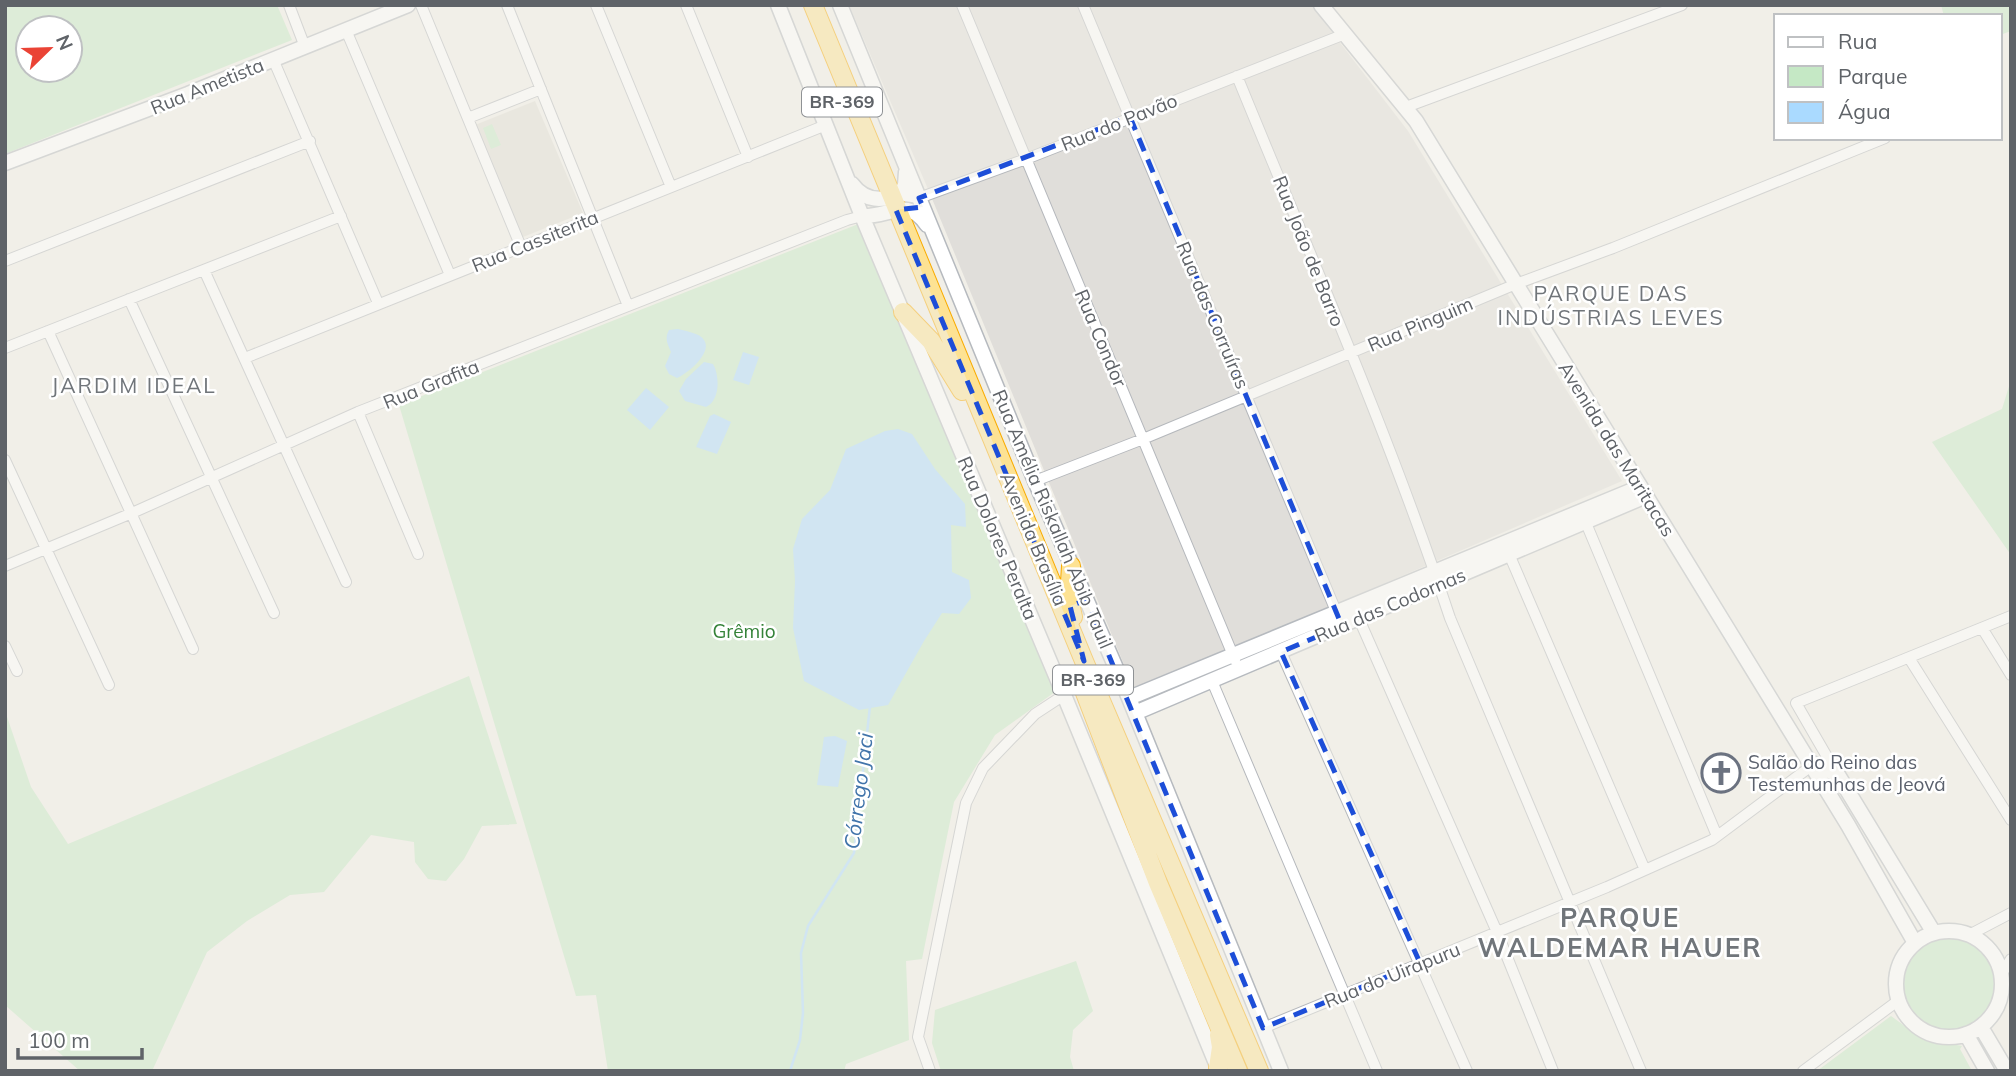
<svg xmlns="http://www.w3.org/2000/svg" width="2016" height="1076" font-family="Mulish,sans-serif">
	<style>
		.industrial { fill: #e0deda }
		.education { fill: #e1ded6 }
		.green { fill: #c5e8c5; fill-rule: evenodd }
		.water { fill: #aadaff }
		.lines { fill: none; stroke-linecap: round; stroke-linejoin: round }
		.stream { stroke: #aadaff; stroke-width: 2.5 }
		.street-casing { stroke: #b5b8bc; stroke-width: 12 }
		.secondary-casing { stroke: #b6babf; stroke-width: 17 }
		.highway-casing { stroke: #f9ab00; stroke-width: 20 }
		.street { stroke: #fff; stroke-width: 10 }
		.secondary { stroke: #fff; stroke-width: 14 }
		.highway { stroke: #fde293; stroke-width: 18 }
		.marked { fill: none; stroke: #1d4ed8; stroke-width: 5; stroke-dasharray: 14 9; stroke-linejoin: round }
		.labels { text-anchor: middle; stroke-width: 5; stroke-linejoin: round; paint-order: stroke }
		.shield { fill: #fff; stroke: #8f9295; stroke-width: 2 }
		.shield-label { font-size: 18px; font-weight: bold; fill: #5f6368 }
		.street-label { font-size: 19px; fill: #5f6368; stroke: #fff }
		.park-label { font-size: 19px; fill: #348238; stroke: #fff }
		.worship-label { font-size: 19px; fill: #5b616d; stroke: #fff; text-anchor: start }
		.neighbourhood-label { font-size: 21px; letter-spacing: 2px; fill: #70757a; stroke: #fff }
		.water-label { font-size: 21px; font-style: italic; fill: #4174aa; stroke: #fff }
		.district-label { font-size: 26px; font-weight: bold; letter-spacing: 2px; fill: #70757a; stroke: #fff }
	</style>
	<rect width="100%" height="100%" fill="#f1efe8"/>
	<!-- industrial -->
	<path class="industrial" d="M849,5H1311L1408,131L1622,481L1135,691L928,189Z"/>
	<!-- education -->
	<path class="education" d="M535,101L583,213L523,237L475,125Z"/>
	<!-- green -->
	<path class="green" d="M5,5H277L292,40L5,154ZM28,28H70V70H28Z
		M1941,5H2011V31L2000,35V16H1944Z
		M492,124L501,145L491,149L483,128Z
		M861,223L1059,689L995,735L954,802L922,959L906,961L909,1040L846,1064L844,1071H608L596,995L576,996L399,405Z
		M2011,380V555L1932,442L2002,409Z
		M469,676L517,824L482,826L464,859L446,881L428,879L415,862L414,842L371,835L324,892L290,895L247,921L207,952L152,1071H80L5,1005V711L31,787L68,844Z
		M1903 985a48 48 0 1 1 96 0a48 48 0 1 1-96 0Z
		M1076,961L1093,1011L1073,1030L1070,1057L1074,1071H941L932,1043L935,1010Z
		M1891,1016L1921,1038L1962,1046L1960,1049L1972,1071H1817Z"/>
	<!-- water -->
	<path class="water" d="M678,329C685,331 700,333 704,340C713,353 687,374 677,378L669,374L665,366L671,352C668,344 664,339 669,330Z
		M743,352L759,357L749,385L733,380Z
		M704,362L713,364C720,376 720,401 706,407L685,401L679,391L686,379Z
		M646,388L669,407L650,430L627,410Z
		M714,414L731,422L717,454L696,447L710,416Z
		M898,429L912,434L935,469L965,504L966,527L951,525L952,572L969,580L971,598L959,614L942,613L924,641L888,705L859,710L804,681L793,628L795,581L793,549L802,519L830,490L846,449L885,431Z
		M835,736L847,741L838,787L817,785L824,737Z"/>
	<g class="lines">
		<!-- stream -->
		<path class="stream" d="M790,1071L800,1040L803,1013L801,953L808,926L854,853L870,706"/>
		<!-- street casing -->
		<g class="street-casing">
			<path id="street" d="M289,5L305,47
				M421,5L521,247
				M507,5L628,306
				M596,5L671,187
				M686,5L748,157
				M962,5L1235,660
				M1083,5L1338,616
				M346,30L450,275
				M273,59L378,303
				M1237,76C1310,255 1389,434 1450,618L1641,1071
				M1406,107L1682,5
				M468,118L541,89
				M898,195L919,198L1026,159L1345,34
				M5,261L310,141
				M204,270L346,582
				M129,299L274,613
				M48,331L193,649
				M5,348L341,216
				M245,358L826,125
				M358,412L418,554
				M5,460L109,685
				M1035,481L1143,439L1516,284L1613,248L1885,138
				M1586,523L1717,836
				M1509,554L1645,870
				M5,566L132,513L358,412L847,220L862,216
				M1359,619L1497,932L1553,1071
				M1982,628L2011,675
				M5,646L17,671
				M1281,652L1467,1071
				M1909,658L2011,820
				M1212,681L1377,1071
				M1837,774L1796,703L2011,616
				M1969,935L2011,913
				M2001,975L2011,959
				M1263,1028L1607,887L1712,840L1814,764
				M930,1071L918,1037L966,803L983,768L1035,714L1064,695
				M1803,1071L1899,1000"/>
		</g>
		<!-- secondary casing -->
		<g class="secondary-casing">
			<path id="secondary" d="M778,5L862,216L1064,695L1218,1068
				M840,5L1035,481L1129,698L1281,1071
				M1321,5L1416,121L1848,825L1915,943
				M5,163L188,94L408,5
				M852,184C865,202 883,202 901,193L905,185L906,172
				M862,216C890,217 907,196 927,225
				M1129,698L1640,487
				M1135,713L1646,496
				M1810,762L1838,775L1934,933
				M1896 984a53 53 0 1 1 106 0a53 53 0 1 1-106 0Z
				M1981,1027L2007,1071
				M1966,1034L1987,1071"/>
		</g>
		<!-- highway casing -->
		<g class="highway-casing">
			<path id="highway" d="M813,5L1084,661L1259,1071
				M903,312L931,341L962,391
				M1071,566L1069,599L1073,617
				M1082,685L1158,883L1238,1071
				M1218,1068L1221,1047L1219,1035"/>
		</g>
		<!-- street -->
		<use href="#street" class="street"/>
		<!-- secondary -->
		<use href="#secondary" class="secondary"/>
		<!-- highway -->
		<use href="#highway" class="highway"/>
	</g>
	<!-- marked area -->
	<path d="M0 0H2016V1076H0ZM1130,117L1342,626L1281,652L1420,963L1263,1028L1086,600L1070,606L1084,661L896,210L923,207L919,198Z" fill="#f1efe8" fill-opacity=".55" fill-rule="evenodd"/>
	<path class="marked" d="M1130,117L1342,626L1281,652L1420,963L1263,1028L1086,600L1070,606L1084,661L896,210L923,207L919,198Z"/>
	<!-- icons -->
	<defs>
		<g id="church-ring" transform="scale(2.0125)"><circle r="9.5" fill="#fff" stroke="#6b7280" stroke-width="1.5"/><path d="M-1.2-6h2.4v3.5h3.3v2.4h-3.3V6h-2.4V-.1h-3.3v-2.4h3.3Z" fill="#6b7280"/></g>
	</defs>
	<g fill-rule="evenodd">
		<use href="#church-ring" x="1721" y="773"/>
	</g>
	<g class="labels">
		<!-- shield labels -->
		<g class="shield">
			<rect x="802" y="87.5" width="80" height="29" rx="5"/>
			<rect x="1053" y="665.5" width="80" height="29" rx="5"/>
		</g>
		<g class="shield-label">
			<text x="842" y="108">BR-369</text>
			<text x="1093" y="686">BR-369</text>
		</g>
		<!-- street labels -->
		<g class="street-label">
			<text transform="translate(207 86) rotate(-22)" y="7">Rua Ametista</text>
			<text transform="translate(1119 122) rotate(-22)" y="7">Rua do Pavão</text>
			<text transform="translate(535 241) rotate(-22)" y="7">Rua Cassiterita</text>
			<text transform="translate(1309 251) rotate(68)" y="7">Rua João de Barro</text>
			<text transform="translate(1213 315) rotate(67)" y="7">Rua das Corruíras</text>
			<text transform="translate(1420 324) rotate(-23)" y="7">Rua Pinguim</text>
			<text transform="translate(1101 338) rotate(67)" y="7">Rua Condor</text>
			<text transform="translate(431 384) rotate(-22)" y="7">Rua Grafita</text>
			<text transform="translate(1617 449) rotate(58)" y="7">Avenida das Maritacas</text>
			<text transform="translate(1053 519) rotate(67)" y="7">Rua Amélia Riskallah Abib Tauil</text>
			<text transform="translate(998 538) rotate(67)" y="7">Rua Dolores Peralta</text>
			<text transform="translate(1034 539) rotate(67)" y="7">Avenida Brasília</text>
			<text transform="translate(1390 605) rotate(-23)" y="7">Rua das Codornas</text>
			<text transform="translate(1392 975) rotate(-22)" y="7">Rua do Uirapuru</text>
		</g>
		<!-- park labels -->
		<g class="park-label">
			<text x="744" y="638">Grêmio</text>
		</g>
		<!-- worship labels -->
		<g class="worship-label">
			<text x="1748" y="769">Salão do Reino das<tspan x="1748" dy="22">Testemunhas de Jeová</tspan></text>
		</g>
		<!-- neighbourhood labels -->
		<g class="neighbourhood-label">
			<text x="1611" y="301">PARQUE DAS<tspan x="1611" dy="24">INDÚSTRIAS LEVES</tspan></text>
			<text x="134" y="393">JARDIM IDEAL</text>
		</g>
		<!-- water labels -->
		<g class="water-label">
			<text transform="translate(859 791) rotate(-83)" y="7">Córrego Jaci</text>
		</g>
		<!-- district labels -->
		<g class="district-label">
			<text x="1620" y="927">PARQUE<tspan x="1620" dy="30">WALDEMAR HAUER</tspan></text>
		</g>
	</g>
	<!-- border -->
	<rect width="2016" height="1076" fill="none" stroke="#5f6368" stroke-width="14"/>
	<!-- legend -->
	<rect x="1774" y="14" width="228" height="126" fill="#ffffff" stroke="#bfc1c3" stroke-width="2"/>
	<rect x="1788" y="37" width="35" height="10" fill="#ffffff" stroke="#bfc1c3" stroke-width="2"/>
	<text x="1838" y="49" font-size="21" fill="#5f6368">Rua</text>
	<rect x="1788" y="66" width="35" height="21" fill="#c5e8c5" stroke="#bfc1c3" stroke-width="2"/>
	<text x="1838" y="84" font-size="21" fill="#5f6368">Parque</text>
	<rect x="1788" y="102" width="35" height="21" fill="#aadaff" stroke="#bfc1c3" stroke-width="2"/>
	<text x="1838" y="119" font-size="21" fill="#5f6368">Água</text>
	<!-- north arrow -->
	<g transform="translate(49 49) rotate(67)"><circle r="33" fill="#ffffff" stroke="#bfc1c3" stroke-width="2"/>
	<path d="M0-5L12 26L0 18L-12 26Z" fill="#ea4335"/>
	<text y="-10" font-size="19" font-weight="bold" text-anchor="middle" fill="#5f6368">N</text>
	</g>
	<!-- scale -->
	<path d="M18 1048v10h124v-10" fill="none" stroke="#5f6368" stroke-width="3.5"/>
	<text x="28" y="1048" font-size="21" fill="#5f6368" stroke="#ffffff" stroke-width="5" paint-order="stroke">100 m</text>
</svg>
